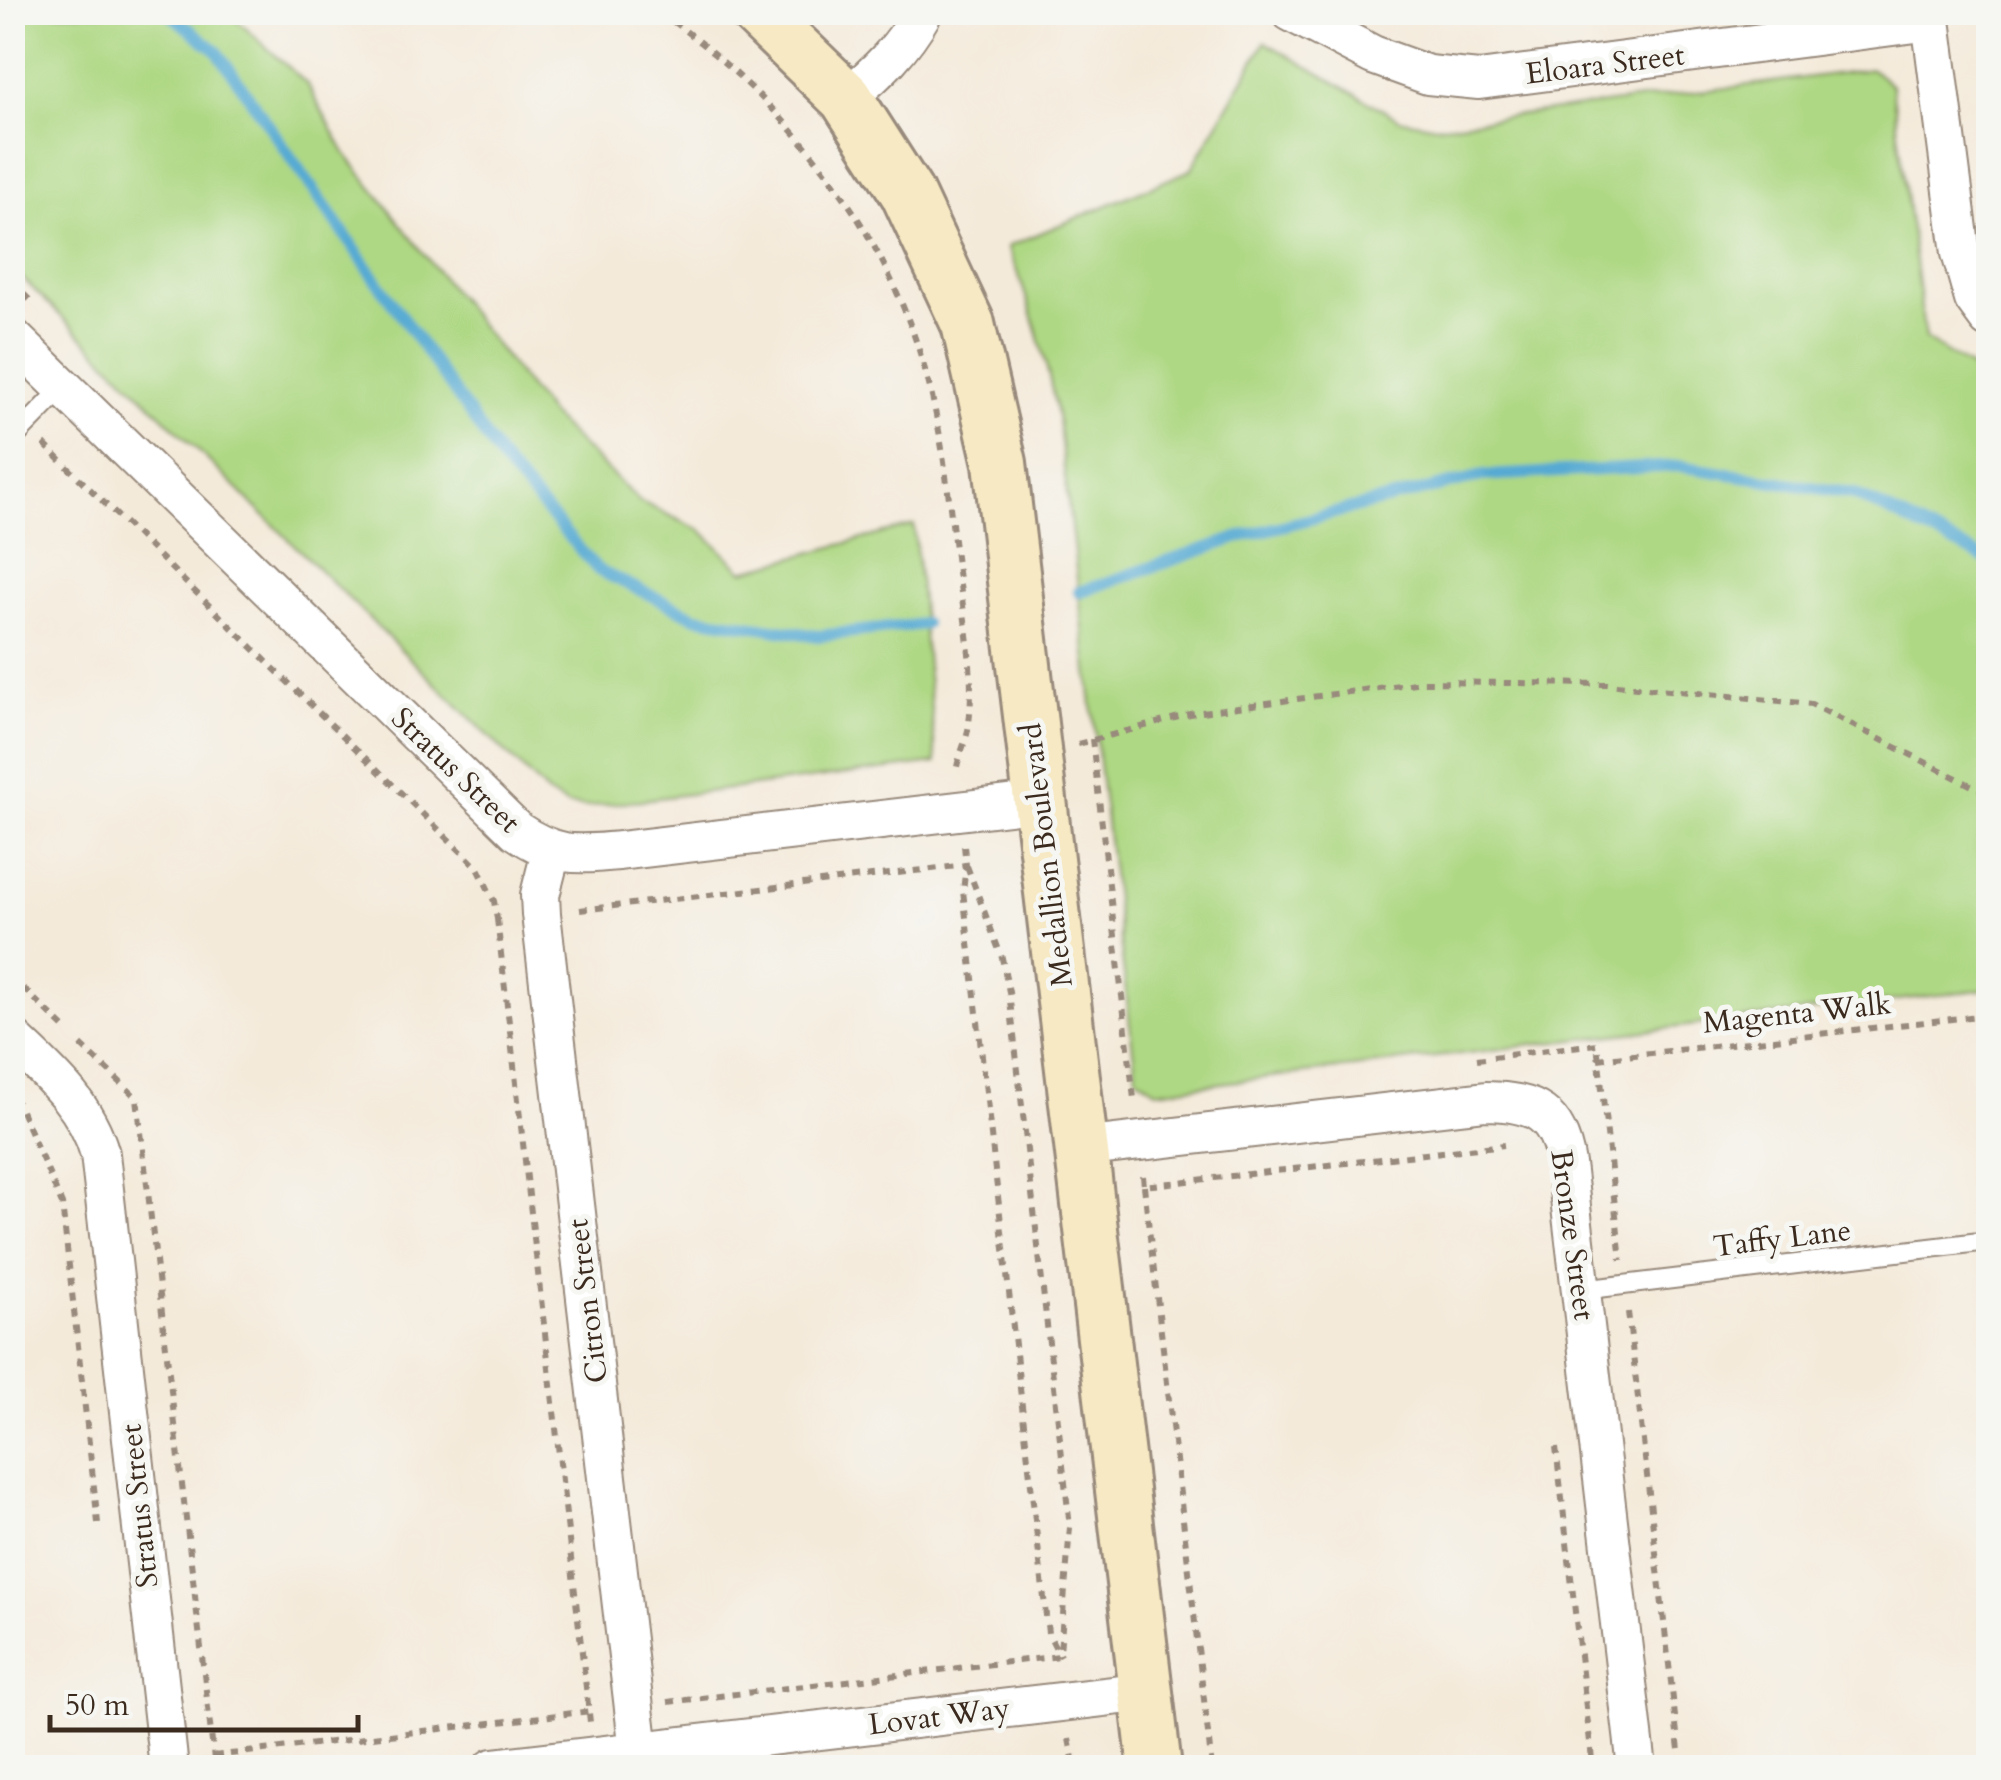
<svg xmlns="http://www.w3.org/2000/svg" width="2001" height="1780" font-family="Cardo,serif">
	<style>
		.green { fill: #aed883; stroke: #748150; stroke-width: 2.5 }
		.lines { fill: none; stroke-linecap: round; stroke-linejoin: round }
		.stream { stroke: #57aad3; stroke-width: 12 }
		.lane-casing { stroke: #988a7c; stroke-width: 22 }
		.street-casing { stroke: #988a7c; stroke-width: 42 }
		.secondary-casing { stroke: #988a7c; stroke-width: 58 }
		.path { stroke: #988a7c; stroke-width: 6; stroke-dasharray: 8 8; stroke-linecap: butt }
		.lane { stroke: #fff; stroke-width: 18 }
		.street { stroke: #fff; stroke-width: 38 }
		.secondary { stroke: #f6e9c3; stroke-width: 52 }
		.labels { text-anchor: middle; stroke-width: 10; stroke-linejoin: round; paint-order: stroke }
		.street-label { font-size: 30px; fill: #3b2a1e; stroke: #f6f6f2 }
	</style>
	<rect width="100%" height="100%" fill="#f6f6f2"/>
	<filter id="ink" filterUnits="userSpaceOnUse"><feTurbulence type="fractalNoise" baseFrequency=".01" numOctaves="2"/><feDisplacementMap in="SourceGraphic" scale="20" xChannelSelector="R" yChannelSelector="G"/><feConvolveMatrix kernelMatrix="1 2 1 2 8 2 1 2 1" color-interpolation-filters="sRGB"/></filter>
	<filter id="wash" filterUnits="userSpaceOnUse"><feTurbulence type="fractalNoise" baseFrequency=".0048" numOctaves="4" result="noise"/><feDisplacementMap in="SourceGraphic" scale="40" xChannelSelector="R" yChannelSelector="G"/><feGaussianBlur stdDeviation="2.25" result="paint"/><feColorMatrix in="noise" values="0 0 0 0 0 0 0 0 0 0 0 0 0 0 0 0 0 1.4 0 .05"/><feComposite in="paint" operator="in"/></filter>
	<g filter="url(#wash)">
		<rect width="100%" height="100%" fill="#f4eada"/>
		<!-- green -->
		<path class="green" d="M12,13H229L307,84L345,153L551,416L639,501L702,531L743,571L914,525L936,763L586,807L567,805L547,793L13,269Z
			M1265,42L1399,119L1436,126L1872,69L1892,86L1925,339L1988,379V989L1157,1091L1136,1076L1059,426C1048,364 1032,305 1007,247L1191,170Z"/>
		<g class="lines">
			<!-- stream -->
			<path class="stream" d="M168,12L217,51L503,462L598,570L696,617L818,636L924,624
				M1079,592L1246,535L1482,476L1680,466L1854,494L1988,560"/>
		</g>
	</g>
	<g filter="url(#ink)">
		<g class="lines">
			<!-- lane casing -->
			<g class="lane-casing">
				<path id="lane" d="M12,440L64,387
					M1582,1290L1988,1241"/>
			</g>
			<!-- street casing -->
			<g class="street-casing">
				<path id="street" d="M1291,12L1373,55L1428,75L1479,80L1931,21
					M1930,12L1961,253L1974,299L1988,318
					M846,98C878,72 902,49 923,12
					M12,337L517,831C555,857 575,855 619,851L1042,801
					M551,852L540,895L541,914L639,1751
					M12,1038C49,1073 86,1104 100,1154L169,1768
					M1080,1148L1486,1101C1535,1102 1558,1113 1566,1164L1637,1768
					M493,1768L1147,1692"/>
			</g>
			<!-- secondary casing -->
			<g class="secondary-casing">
				<path id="secondary" d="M757,12L846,98L907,193L968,324L1000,463L1155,1768"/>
			</g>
			<!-- path -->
			<path class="path" d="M660,12C782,99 880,218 923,363C942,426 948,492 956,557C963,613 977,674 968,730C965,745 957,759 956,774
				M12,283L33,303
				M44,444L478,868L494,901L497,919L503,918
				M1092,739L1134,1099
				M1078,744L1194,713L1422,682L1607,684L1811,704L1988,794
				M964,846L966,865L963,891L1048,1633L1060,1656
				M967,866L1002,958L1009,992L1070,1527L1060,1652
				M580,910L966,865
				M497,919L590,1722
				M12,977L65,1029
				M81,1045L137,1098L215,1768
				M1477,1059L1597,1044L1621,1260
				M1598,1059L1987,1015L1988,1029
				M12,1098L18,1104L62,1204L98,1523
				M1143,1176L1144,1186L1504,1145
				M1144,1186L1212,1768
				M1628,1312L1681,1768
				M1556,1447L1593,1768
				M668,1702L1060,1656
				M1069,1739L1075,1768
				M214,1756L591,1711"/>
			<!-- lane -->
			<use href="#lane" class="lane"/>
			<!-- street -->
			<use href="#street" class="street"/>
			<!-- secondary -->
			<use href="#secondary" class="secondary"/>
		</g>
	</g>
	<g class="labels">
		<!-- street labels -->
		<g class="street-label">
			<text transform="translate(1605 64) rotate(-7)" y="10">Eloara Street</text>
			<text transform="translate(456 770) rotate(44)" y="10">Stratus Street</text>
			<text transform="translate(1046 855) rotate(-97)" y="10">Medallion Boulevard</text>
			<text transform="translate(1797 1013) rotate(-6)" y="10">Magenta Walk</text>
			<text transform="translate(1573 1235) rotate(82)" y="10">Bronze Street</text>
			<text transform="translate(1782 1238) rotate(-7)" y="10">Taffy Lane</text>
			<text transform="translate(587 1301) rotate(-97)" y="10">Citron Street</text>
			<text transform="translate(139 1506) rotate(-96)" y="10">Stratus Street</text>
			<text transform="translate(939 1716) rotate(-7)" y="10">Lovat Way</text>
		</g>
	</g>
	<!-- margin -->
	<rect width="2001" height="1780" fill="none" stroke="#f6f6f2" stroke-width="50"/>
	<!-- scale -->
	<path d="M50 1715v15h308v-15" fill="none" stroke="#3b2a1e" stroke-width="5"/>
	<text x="65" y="1715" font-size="30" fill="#3b2a1e" stroke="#f6f6f2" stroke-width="8" paint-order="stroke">50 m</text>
</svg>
